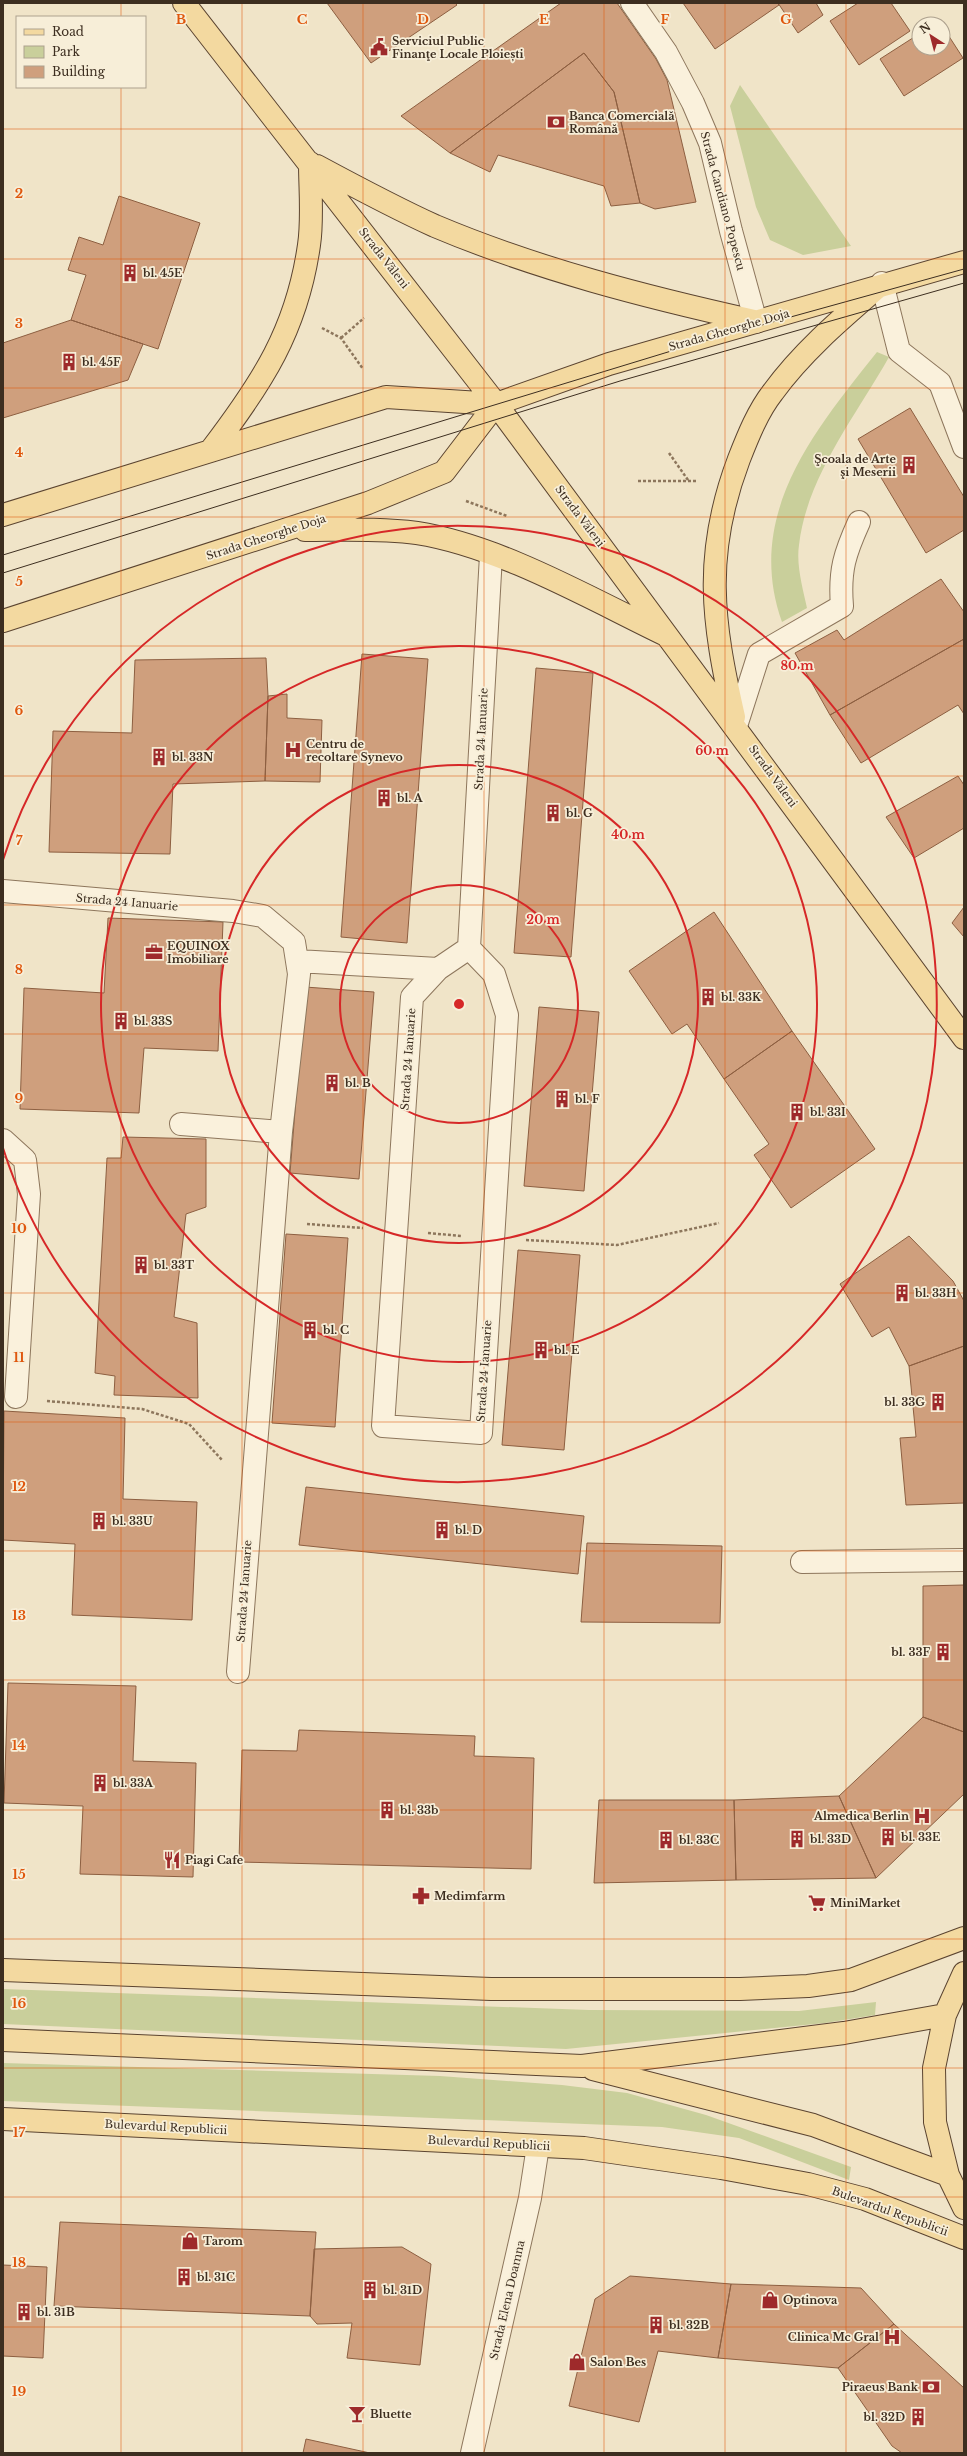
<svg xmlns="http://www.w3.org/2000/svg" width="967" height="2456" font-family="'Libre Baskerville',serif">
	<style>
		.green { fill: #c9cf9b }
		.building { fill: #cf9f7d; stroke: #8d5f41 }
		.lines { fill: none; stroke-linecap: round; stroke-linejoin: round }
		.minor-casing { stroke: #8d765c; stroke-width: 24 }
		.major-casing { stroke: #5b4430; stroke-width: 24 }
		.path { stroke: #8d765c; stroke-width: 2.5; stroke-dasharray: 3 2; stroke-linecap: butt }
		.minor { stroke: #faf1dc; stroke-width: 22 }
		.major { stroke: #f3d9a0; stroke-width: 22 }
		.tram { stroke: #3d2e20; stroke-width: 1 }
		.grid { fill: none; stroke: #df570d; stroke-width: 1; stroke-opacity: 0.55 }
		.ring { fill: none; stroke: #d62828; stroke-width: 2 }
		.labels { text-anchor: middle; stroke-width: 3.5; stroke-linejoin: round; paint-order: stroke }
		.poi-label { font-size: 11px; font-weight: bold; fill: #3d2e20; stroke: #f7eed8; text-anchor: start }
		.street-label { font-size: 11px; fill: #3d2e20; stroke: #f7eed8 }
		.grid-label { font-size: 13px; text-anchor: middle; font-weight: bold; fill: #df570d; stroke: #f7eed8; stroke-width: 3.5; stroke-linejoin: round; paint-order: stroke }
		.centre { fill: #d62828; stroke: #f7eed8; stroke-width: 2 }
		.ring-label { font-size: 12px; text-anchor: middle; font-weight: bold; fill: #d62828; stroke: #f7eed8; stroke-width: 3.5; stroke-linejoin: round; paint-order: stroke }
	</style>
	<rect width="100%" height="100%" fill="#f0e4c8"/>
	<!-- green -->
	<path class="green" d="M740,85L851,246L803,255L770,240L756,207L730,106Z
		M877,352L889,357C856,416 807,476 799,545C796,565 803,589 807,608L782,622C744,515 814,431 877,352Z
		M3,1989L589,2010L799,2011L876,2002L875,2015L825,2023L566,2049L3,2024Z
		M3,2063L440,2076L562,2085L627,2093L706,2115L851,2167L849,2180L739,2138L662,2127L3,2101Z"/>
	<!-- building -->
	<path class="building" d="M327,3H455L457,5L371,63Z
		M561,3H617L656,59L667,80L696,202L655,209L640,203L614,92L584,53L450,153L401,116Z
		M683,3H777L779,5L715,49Z
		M778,3H816L823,15L798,33Z
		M858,3H891L910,31L859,65L830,21Z
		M943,27L963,58L904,96L880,59L919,34V48H943Z
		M584,53L614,92L640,203L611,206L604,186L498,155L490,172L450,153Z
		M119,196L200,223L158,349L71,320L86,275L68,270L79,237L103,245Z
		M71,320L143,344L128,380L3,418V343Z
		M910,408L964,497V530L926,553L858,439Z
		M941,579L964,612V639L830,715L795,653L837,630L844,640Z
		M964,639V714L958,705L861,763L830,715Z
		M362,654L428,659L407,943L341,937Z
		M266,658L268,696L265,781L173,784L170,854L49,852L53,731L132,733L135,660Z
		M536,668L593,673L571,957L514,953Z
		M287,694V718L322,720L320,782L265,781L268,696Z
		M958,776L964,785V828L914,858L886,817Z
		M964,907V937L952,923Z
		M714,912L792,1031L724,1079L687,1024L672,1034L629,971Z
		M108,918L223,922L218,1051L144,1048L139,1113L20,1109L24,988L104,993Z
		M305,987L374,992L359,1179L290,1173Z
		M539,1007L599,1012L584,1191L524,1186Z
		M792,1031L875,1149L791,1208L754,1155L769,1144L724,1079Z
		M123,1137L206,1139V1207L186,1214L174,1317L197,1323L198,1398L114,1395L115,1376L95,1373L107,1158H121Z
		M286,1234L348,1238L335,1427L272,1423Z
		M909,1236L953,1281L964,1301V1346L909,1366L889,1327L872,1337L840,1284Z
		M518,1250L580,1255L564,1450L502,1445Z
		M964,1346V1503L906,1505L900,1438L916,1437L909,1366Z
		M4,1411L125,1418L123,1499L197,1502L192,1620L72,1615L75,1544L3,1540Z
		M306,1487L584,1516L578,1574L299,1545Z
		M587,1543L722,1546L720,1623L581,1622Z
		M964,1585V1732L923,1717V1586Z
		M8,1683L136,1686L133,1761L196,1763L193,1877L80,1874L83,1806L4,1803Z
		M923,1717L964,1732V1794L876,1878L839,1796Z
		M299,1730L475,1736L474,1756L534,1758L531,1869L239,1862L242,1750L297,1751Z
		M839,1796L876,1878L736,1880L734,1800Z
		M599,1800H734L736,1880L594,1883Z
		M60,2222L316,2232L310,2316L54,2306Z
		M402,2247L431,2264L420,2365L347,2358L352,2323L317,2324L310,2316L314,2249Z
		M3,2265L47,2267L43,2358L3,2356Z
		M630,2276L731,2284L718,2358L658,2351L639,2422L569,2406L595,2299Z
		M731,2284L861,2288L894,2324L838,2368L718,2358Z
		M894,2324L964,2388V2453H902L892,2446L838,2368Z
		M306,2439L370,2453H303Z"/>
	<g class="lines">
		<!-- minor casing -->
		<g class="minor-casing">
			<path id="minor" d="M632,3L666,52L693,103L710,143L731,231L756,322
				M882,283L899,351L940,383L964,447
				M736,726L759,654L842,606C839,570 845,553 859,522
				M3,891L233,911L263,916L294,942L299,974L281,1132L238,1672
				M469,948L494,974L507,1015L481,1433L383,1426L412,997L438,969L469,948L491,555
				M297,961L438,969
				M181,1124L281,1132
				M3,1140L25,1160L29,1194L16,1397
				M802,1562L964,1560
				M472,2453L530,2198L538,2146"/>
		</g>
		<!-- major casing -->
		<g class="major-casing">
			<path id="major" d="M184,3L496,404L964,1038
				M317,166C356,187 395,208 435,226C537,269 646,297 754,321
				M211,450C262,383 297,330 309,245C313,219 310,189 310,163
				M3,515L386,397L496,404L609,364L964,262
				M305,530C342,530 380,528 417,533C500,546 591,599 666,635
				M3,621L368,503L444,472L496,404
				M734,717C712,621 703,554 739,459C748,436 758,411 773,392C802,352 841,319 878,287
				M3,1970L491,1989H740L808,1986L851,1980L964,1938
				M964,1973L945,2015L934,2068L935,2122L948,2175L964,2208
				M3,2040L582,2066L844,2033L945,2015
				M593,2069L813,2125L948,2175
				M3,2119L584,2148L721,2168L808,2184L865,2199L964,2238"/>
		</g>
		<!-- path -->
		<path class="path" d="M322,328L341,338L363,369
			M341,338L364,318
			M669,453L688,480
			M638,481H698
			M466,501L507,516
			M307,1224L363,1228
			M428,1233L461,1236
			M526,1240L617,1245L719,1223
			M47,1401L142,1409L189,1424L222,1460"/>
		<!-- minor -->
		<use href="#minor" class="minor"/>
		<!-- major -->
		<use href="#major" class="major"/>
		<!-- tram -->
		<path class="tram" d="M3,555L704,341L964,269
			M3,573L620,381L964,283"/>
	</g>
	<!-- grid -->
	<path class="grid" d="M121,3V17M242,3V2453M363,3V2453M484,3V2453M604,3V2453M725,3V2453M846,3V2453M121,87V2453M3,129H964M3,259H964M3,388H964M3,517H964M3,646H964M3,776H964M3,905H964M3,1034H964M3,1163H964M3,1293H964M3,1422H964M3,1551H964M3,1680H964M3,1810H964M3,1939H964M3,2068H964M3,2197H964M3,2327H964"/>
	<!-- distance rings -->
	<g class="ring">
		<circle cx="459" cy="1004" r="119"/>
		<circle cx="459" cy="1004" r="239"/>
		<circle cx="459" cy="1004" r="358"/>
		<path d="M3 860A478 478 0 1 1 3 1148"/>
	</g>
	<!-- icons -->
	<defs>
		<g id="civic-bare" transform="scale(1.38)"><path d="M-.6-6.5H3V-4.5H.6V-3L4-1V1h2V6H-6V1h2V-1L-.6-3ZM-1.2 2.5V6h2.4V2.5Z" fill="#9e2a2b" stroke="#f7eed8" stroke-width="2.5" paint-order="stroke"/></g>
		<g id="bank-bare" transform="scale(1.38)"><path d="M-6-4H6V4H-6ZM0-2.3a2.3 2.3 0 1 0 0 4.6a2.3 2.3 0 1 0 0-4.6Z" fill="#9e2a2b" stroke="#f7eed8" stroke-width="2.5" paint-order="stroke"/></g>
		<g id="building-bare" transform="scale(1.38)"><path d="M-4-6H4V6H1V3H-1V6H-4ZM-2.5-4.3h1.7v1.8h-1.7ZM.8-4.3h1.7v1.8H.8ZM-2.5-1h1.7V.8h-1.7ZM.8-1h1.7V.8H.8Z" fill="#9e2a2b" stroke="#f7eed8" stroke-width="2.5" paint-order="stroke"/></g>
		<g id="hospital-bare" transform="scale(1.38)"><path d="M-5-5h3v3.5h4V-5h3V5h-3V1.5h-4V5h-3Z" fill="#9e2a2b" stroke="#f7eed8" stroke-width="2.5" paint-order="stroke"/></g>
		<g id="office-bare" transform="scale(1.38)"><path d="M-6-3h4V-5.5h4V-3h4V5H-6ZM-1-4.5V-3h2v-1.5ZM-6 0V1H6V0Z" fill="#9e2a2b" stroke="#f7eed8" stroke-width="2.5" paint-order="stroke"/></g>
		<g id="restaurant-bare" transform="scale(1.38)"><path d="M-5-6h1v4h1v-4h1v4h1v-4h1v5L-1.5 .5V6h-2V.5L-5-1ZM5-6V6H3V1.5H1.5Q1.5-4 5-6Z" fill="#9e2a2b" stroke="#f7eed8" stroke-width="2.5" paint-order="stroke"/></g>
		<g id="pharmacy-bare" transform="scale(1.38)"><path d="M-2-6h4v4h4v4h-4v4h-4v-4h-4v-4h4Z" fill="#9e2a2b" stroke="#f7eed8" stroke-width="2.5" paint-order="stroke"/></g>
		<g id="supermarket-bare" transform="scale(1.38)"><path d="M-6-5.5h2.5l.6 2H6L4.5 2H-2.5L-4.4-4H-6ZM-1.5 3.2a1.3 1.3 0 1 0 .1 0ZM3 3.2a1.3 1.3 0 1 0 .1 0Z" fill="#9e2a2b" stroke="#f7eed8" stroke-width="2.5" paint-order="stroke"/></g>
		<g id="shop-bare" transform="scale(1.38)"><path d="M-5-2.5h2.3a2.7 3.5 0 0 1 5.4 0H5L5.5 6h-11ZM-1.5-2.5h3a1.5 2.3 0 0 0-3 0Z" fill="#9e2a2b" stroke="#f7eed8" stroke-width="2.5" paint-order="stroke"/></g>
		<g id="bar-bare" transform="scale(1.38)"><path d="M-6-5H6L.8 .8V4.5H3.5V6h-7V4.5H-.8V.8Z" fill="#9e2a2b" stroke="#f7eed8" stroke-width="2.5" paint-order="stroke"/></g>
	</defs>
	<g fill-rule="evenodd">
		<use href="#civic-bare" x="379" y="47"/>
		<use href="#bank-bare" x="556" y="122"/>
		<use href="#building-bare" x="130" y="273"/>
		<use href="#building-bare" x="69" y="362"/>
		<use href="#building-bare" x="909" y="465"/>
		<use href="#hospital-bare" x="293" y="750"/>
		<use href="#building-bare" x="159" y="757"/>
		<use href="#building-bare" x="384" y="798"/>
		<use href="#building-bare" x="553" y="813"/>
		<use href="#office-bare" x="154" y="952"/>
		<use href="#building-bare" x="708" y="997"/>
		<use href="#building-bare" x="121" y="1021"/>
		<use href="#building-bare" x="332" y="1083"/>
		<use href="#building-bare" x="562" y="1099"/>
		<use href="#building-bare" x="797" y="1112"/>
		<use href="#building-bare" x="141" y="1265"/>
		<use href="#building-bare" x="902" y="1293"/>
		<use href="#building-bare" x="310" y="1330"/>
		<use href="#building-bare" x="541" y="1350"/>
		<use href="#building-bare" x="938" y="1402"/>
		<use href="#building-bare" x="99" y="1521"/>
		<use href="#building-bare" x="442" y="1530"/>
		<use href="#building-bare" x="943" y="1652"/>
		<use href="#building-bare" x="100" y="1783"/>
		<use href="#building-bare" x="387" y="1810"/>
		<use href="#hospital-bare" x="922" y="1816"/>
		<use href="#building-bare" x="888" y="1837"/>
		<use href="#building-bare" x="797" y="1839"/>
		<use href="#building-bare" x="666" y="1840"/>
		<use href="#restaurant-bare" x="172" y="1860"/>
		<use href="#pharmacy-bare" x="421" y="1896"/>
		<use href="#supermarket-bare" x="817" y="1903"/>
		<use href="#shop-bare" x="190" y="2241"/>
		<use href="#building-bare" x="184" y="2277"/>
		<use href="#building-bare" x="370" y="2290"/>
		<use href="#shop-bare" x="770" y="2300"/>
		<use href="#building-bare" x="24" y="2312"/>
		<use href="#building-bare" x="656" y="2325"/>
		<use href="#hospital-bare" x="892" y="2337"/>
		<use href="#shop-bare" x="577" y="2362"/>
		<use href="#bank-bare" x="931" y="2387"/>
		<use href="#bar-bare" x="357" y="2414"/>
		<use href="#building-bare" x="918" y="2417"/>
	</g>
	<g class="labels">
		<!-- poi labels -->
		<g class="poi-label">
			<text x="392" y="45">Serviciul Public<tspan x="392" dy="13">Finanţe Locale Ploiești</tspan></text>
			<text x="569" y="120">Banca Comercială<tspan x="569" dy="13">Română</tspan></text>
			<text x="143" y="277">bl. 45E</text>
			<text x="82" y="366">bl. 45F</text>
			<text x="896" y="463" text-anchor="end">Şcoala de Arte<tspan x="896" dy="13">şi Meserii</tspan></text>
			<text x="306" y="748">Centru de<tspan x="306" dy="13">recoltare Synevo</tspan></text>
			<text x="172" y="761">bl. 33N</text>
			<text x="397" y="802">bl. A</text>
			<text x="566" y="817">bl. G</text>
			<text x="167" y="950">EQUINOX<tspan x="167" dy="13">Imobiliare</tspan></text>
			<text x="721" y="1001">bl. 33K</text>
			<text x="134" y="1025">bl. 33S</text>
			<text x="345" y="1087">bl. B</text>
			<text x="575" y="1103">bl. F</text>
			<text x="810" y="1116">bl. 33I</text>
			<text x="154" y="1269">bl. 33T</text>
			<text x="915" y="1297">bl. 33H</text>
			<text x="323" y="1334">bl. C</text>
			<text x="554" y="1354">bl. E</text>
			<text x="925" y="1406" text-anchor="end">bl. 33G</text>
			<text x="112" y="1525">bl. 33U</text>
			<text x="455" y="1534">bl. D</text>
			<text x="930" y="1656" text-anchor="end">bl. 33F</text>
			<text x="113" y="1787">bl. 33A</text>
			<text x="400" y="1814">bl. 33b</text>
			<text x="909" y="1820" text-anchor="end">Almedica Berlin</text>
			<text x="901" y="1841">bl. 33E</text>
			<text x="810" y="1843">bl. 33D</text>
			<text x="679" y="1844">bl. 33C</text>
			<text x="185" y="1864">Piagi Cafe</text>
			<text x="434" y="1900">Medimfarm</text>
			<text x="830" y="1907">MiniMarket</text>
			<text x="203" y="2245">Tarom</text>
			<text x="197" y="2281">bl. 31C</text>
			<text x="383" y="2294">bl. 31D</text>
			<text x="783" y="2304">Optinova</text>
			<text x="37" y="2316">bl. 31B</text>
			<text x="669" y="2329">bl. 32B</text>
			<text x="879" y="2341" text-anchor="end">Clinica Mc Gral</text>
			<text x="590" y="2366">Salon Bes</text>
			<text x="918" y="2391" text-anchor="end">Piraeus Bank</text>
			<text x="370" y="2418">Bluette</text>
			<text x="905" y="2421" text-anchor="end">bl. 32D</text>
		</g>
		<!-- street labels -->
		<g class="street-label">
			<text transform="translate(723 201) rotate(75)" y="4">Strada Candiano Popescu</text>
			<text transform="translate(384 258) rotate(52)" y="4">Strada Văleni</text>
			<text transform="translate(729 330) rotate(-16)" y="4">Strada Gheorghe Doja</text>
			<text transform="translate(580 516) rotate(53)" y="4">Strada Văleni</text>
			<text transform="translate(266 537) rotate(-18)" y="4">Strada Gheorghe Doja</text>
			<text transform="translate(481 739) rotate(-87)" y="4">Strada 24 Ianuarie</text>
			<text transform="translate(773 776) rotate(54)" y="4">Strada Văleni</text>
			<text transform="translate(127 902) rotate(5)" y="4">Strada 24 Ianuarie</text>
			<text transform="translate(408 1059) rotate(-86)" y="4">Strada 24 Ianuarie</text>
			<text transform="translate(484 1371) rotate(-86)" y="4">Strada 24 Ianuarie</text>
			<text transform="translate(244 1591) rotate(-86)" y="4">Strada 24 Ianuarie</text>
			<text transform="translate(166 2127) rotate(3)" y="4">Bulevardul Republicii</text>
			<text transform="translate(489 2143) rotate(3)" y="4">Bulevardul Republicii</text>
			<text transform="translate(890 2211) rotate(20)" y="4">Bulevardul Republicii</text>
			<text transform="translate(507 2300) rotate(-77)" y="4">Strada Elena Doamna</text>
		</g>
	</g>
	<g class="grid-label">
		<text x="181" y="24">B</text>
		<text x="302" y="24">C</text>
		<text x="423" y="24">D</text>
		<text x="544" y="24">E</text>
		<text x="665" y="24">F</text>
		<text x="786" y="24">G</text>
		<text x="19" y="198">2</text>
		<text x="19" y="328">3</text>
		<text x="19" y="457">4</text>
		<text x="19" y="586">5</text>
		<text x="19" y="715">6</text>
		<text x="19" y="845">7</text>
		<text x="19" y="974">8</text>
		<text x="19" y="1103">9</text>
		<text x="19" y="1233">10</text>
		<text x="19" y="1362">11</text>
		<text x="19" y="1491">12</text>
		<text x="19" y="1620">13</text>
		<text x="19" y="1750">14</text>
		<text x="19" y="1879">15</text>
		<text x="19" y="2008">16</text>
		<text x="19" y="2137">17</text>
		<text x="19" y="2267">18</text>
		<text x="19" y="2396">19</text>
	</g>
	<circle cx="459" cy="1004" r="6" class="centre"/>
	<g class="ring-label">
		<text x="797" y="670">80 m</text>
		<text x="712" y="755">60 m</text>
		<text x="628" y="839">40 m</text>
		<text x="543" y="924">20 m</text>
	</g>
	<!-- border -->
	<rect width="967" height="2456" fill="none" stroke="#3d2e20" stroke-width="8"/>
	<!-- legend -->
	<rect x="16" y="16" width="130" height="72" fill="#f7eed8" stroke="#ada18e"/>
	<rect x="24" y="29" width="20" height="6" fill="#f3d9a0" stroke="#ada18e"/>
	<text x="52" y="36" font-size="12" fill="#3d2e20">Road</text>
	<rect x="24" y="46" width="20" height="12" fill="#c9cf9b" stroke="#ada18e"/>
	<text x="52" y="56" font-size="12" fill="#3d2e20">Park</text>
	<rect x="24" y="66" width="20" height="12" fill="#cf9f7d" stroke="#ada18e"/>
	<text x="52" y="76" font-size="12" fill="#3d2e20">Building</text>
	<!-- north arrow -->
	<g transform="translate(931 36) rotate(324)"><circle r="19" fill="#f7eed8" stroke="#ada18e"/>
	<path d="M0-3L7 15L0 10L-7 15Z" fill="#9e2a2b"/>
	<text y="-6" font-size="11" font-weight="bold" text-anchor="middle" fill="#3d2e20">N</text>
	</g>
</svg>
